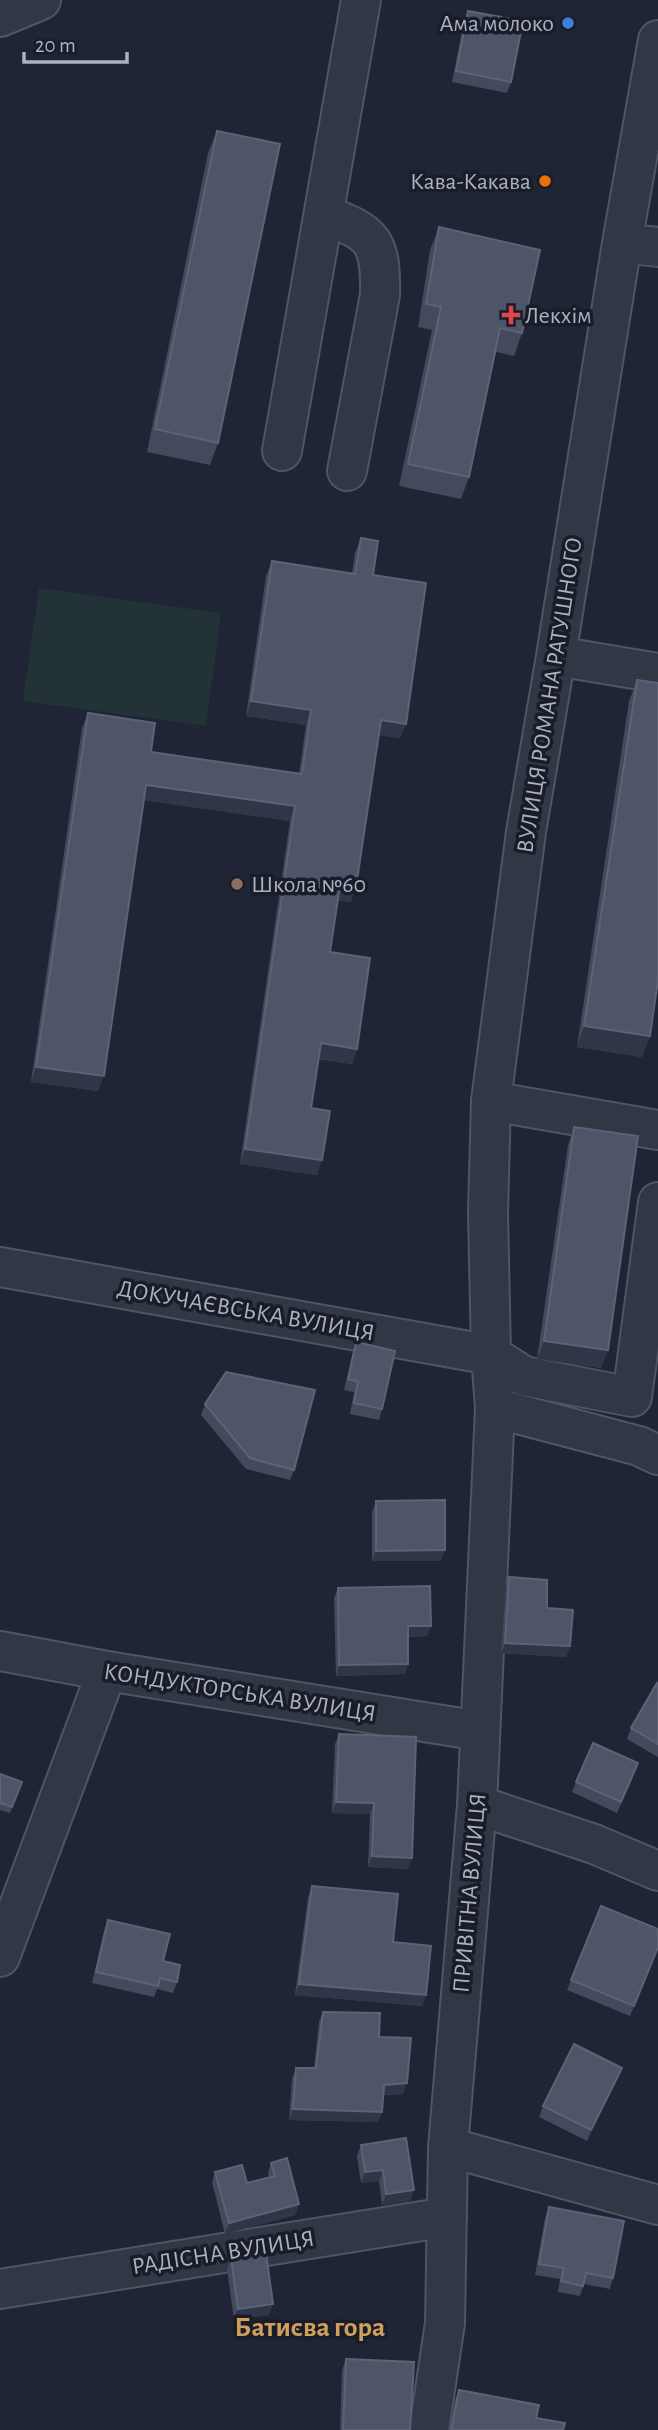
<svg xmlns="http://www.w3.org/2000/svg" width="658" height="2430" font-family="'Alegreya Sans',sans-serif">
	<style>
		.green { fill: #223236 }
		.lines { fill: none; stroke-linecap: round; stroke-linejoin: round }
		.minor-casing { stroke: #505463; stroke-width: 42 }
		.minor { stroke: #323745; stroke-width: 38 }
		.wall { fill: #434a5d }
		.shaded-wall { fill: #303648 }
		.building { fill: #4e5568; stroke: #5d6376; stroke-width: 2 }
		.shop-dot { fill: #3f7fe0; stroke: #181d29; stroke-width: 2.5 }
		.food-dot { fill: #e8710a; stroke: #181d29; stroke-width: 2.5 }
		.health-dot { fill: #e0444e; stroke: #181d29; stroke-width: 2.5 }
		.education-dot { fill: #8d6e63; stroke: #181d29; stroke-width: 2.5 }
		.labels { text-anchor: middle; stroke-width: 7; stroke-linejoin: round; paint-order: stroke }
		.poi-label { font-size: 24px; fill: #acb1c2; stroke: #181d29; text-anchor: end }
		.street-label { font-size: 24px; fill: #acb1c2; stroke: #181d29 }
		.quarter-label { font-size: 28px; font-weight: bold; fill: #cf9f5b; stroke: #181d29 }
	</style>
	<rect width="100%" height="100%" fill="#1f2534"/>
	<!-- green -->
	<path class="green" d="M39,588L221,613L206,726L23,701Z"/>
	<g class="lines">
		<!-- minor casing -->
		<g class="minor-casing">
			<path id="minor" d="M0,17L41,0
				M324,215C374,233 381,241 380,295L347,471
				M622,243L658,247
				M282,451L361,0
				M556,656L658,673
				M491,1101L658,1130
				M0,1267L491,1355L524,1376L632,1397L658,1202
				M495,1408L639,1446L658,1455
				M0,1651L107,1671L480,1731
				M477,1805L594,1844L658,1871
				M0,1957L107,1671
				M448,2147L658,2205
				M0,2289L447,2217
				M429,2430L445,2323L448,2147L477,1805L495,1408L491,1355L488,1212L491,1101L526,832L556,656L622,243L658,40"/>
		</g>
		<!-- minor -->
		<use href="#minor" class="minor"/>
	</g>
	<!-- wall -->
	<path class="wall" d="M468,11L511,82L507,93L452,82L464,21Z
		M217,131L218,443L210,465L147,452L208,153Z
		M439,227L522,333L514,356L496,352L469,477L461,499L399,486L432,330L418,327L430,250Z
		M361,538L373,575L406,724L400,738L379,735L351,902L337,900L330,952L357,1049L352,1064L318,1059L311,1108L317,1175L240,1164L290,821L144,800L98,1091L31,1082L82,728L88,713L151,752L299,774L306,725L246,716L266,576L272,561L352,573L355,553Z
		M637,680L650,1036L642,1057L577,1047L629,701Z
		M574,1127L608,1350L601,1368L537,1359L568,1145Z
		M356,1342L382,1409L379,1420L350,1414L354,1392L344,1390L353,1353Z
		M205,1404L294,1470L290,1480L246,1469L201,1415Z
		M376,1501L441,1561H372V1512Z
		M509,1577L570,1646L566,1657L501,1653L506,1588Z
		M338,1588L431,1626L427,1636L408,1637V1664L405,1674L336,1676L334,1598Z
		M658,1684V1757L627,1739L631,1728Z
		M339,1734L408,1869L368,1867L370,1814L332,1813L335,1744Z
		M0,1774L22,1782L10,1813L0,1810Z
		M634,1774L617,1813L572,1792L576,1782Z
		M312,1886L393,1942L426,1995L422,2006L295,1995L308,1897Z
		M108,1920L163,1961L177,1982L173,1993L157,1989L154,1997L92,1983L104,1931Z
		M658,1948L630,2016L567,1990L571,1980Z
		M323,2012L379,2037L403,2094L383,2095L382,2112L378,2122L289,2120L292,2079L296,2068H314L319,2022Z
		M622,2068L618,2078L587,2141L539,2117L543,2106Z
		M361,2145L410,2201L382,2205L379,2181L361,2183L357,2156Z
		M271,2163L299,2204L295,2215L225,2234L212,2182L215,2172L247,2183L269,2177L268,2173Z
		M549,2207L613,2278L610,2289L584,2284L580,2296L558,2292L560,2279L535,2275L545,2218Z
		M231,2258L269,2315L234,2319L227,2269Z
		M346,2359L410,2430H340L342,2370Z
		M459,2390L536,2418L563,2430H449L455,2400Z"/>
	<!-- shaded-wall -->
	<path class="shaded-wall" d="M251,701L311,710L306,725L246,716Z
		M381,720L406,724L400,738L375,735Z
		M146,785L295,806L290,821L141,800Z
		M340,885L356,887L351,902L334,900Z
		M584,1026L650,1036L642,1057L577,1047Z
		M321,1043L357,1049L352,1064L315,1058Z
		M36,1067L104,1076L98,1091L31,1082Z
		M245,1149L322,1160L317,1175L240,1164Z
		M544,1341L608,1350L601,1368L537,1359Z
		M445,1550L441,1561H372L376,1551Z
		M408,1626H431L427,1636L404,1637Z
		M505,1643L570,1646L566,1657L501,1653Z
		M408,1664L405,1674L336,1676L339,1665Z
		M336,1802L374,1803L370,1814L332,1813Z
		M372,1856L412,1858L408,1869L368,1867Z
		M299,1984L426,1995L422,2006L295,1995Z
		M622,2068L618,2078L587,2141L591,2130Z
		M407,2083L403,2094L380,2095L384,2085Z
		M293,2109L382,2112L378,2122L289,2120Z
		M383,2170L379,2181L361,2183L365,2172Z
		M414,2190L410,2201L382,2205L386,2194Z
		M299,2204L295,2215L225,2234L229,2223Z
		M273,2304L269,2315L234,2319L238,2309Z"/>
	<!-- building -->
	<path class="building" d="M468,11L523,21L511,82L456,71Z
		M217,131L280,144L218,443L155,429Z
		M439,227L540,250L522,333L500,328L469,477L408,464L441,307L426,304Z
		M361,538L378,541L373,575L426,583L406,724L381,720L356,887L340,885L330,952L370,958L357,1049L321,1043L311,1108L330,1111L322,1160L245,1149L295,806L146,785L104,1076L36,1067L88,713L155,723L151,752L302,774L311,710L251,701L272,561L355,574Z
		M637,680L658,683V980L650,1036L584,1026Z
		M574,1127L638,1136L608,1350L544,1341Z
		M356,1342L395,1351L382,1409L354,1403L358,1382L348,1379Z
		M226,1372L315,1390L294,1470L250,1458L205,1404Z
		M445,1500V1550L376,1551V1501Z
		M509,1577L547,1580V1608L573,1610L570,1646L505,1643Z
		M430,1586L431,1626H408V1664L339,1665L338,1588Z
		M657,1683L658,1684V1744L631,1728Z
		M339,1734L416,1737L412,1858L372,1856L374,1803L336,1802Z
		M593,1743L638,1763L621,1802L576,1782Z
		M0,1774L22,1782L12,1807L0,1803Z
		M312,1886L398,1894L393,1942L431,1946L426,1995L299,1984Z
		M601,1906L658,1929V1947L634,2006L571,1980Z
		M108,1920L170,1934L163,1961L180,1965L177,1982L160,1978L158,1986L96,1972Z
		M323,2012L380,2013L379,2037L411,2038L407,2083L384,2085L382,2112L293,2109L296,2068H316Z
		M574,2044L622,2068L591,2130L543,2106Z
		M406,2138L414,2190L386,2194L383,2170L365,2172L361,2145Z
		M287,2158L299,2204L229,2223L215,2172L242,2165L247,2183L275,2176L271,2163Z
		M549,2207L624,2221L613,2278L586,2273L583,2286L561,2281L564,2268L539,2264Z
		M266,2253L273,2304L238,2309L231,2258Z
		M346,2359L414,2362L410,2430H343Z
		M459,2390L539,2405L536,2418L565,2423L563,2430H451Z"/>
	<!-- markers -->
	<circle class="shop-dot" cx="568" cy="23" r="7"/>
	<circle class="food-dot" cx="545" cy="181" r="7"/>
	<path class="health-dot" d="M507.5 304.5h7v7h7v7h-7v7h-7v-7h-7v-7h7z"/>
	<circle class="education-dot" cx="237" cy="884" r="7"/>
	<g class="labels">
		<!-- poi labels -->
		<g class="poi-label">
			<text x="554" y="31">Ама молоко</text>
			<text x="531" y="189">Кава-Какава</text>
			<text x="525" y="323" text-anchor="start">Лекхім</text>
			<text x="251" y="892" text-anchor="start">Школа №60</text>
		</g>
		<!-- street labels -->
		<g class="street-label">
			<text transform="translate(549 695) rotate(-81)" y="8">ВУЛИЦЯ РОМАНА РАТУШНОГО</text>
			<text transform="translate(246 1310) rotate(10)" y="8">ДОКУЧАЄВСЬКА ВУЛИЦЯ</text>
			<text transform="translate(240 1692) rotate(9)" y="8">КОНДУКТОРСЬКА ВУЛИЦЯ</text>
			<text transform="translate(469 1893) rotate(-85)" y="8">ПРИВІТНА ВУЛИЦЯ</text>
			<text transform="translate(223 2252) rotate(-9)" y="8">РАДІСНА ВУЛИЦЯ</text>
		</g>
		<!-- quarter labels -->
		<g class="quarter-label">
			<text x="310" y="2336">Батиєва гора</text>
		</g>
	</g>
	<!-- scale -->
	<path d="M24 52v10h103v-10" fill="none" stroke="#acb1c2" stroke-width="3.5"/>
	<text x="35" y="52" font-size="21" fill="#acb1c2" stroke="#181d29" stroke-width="5" paint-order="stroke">20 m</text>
</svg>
